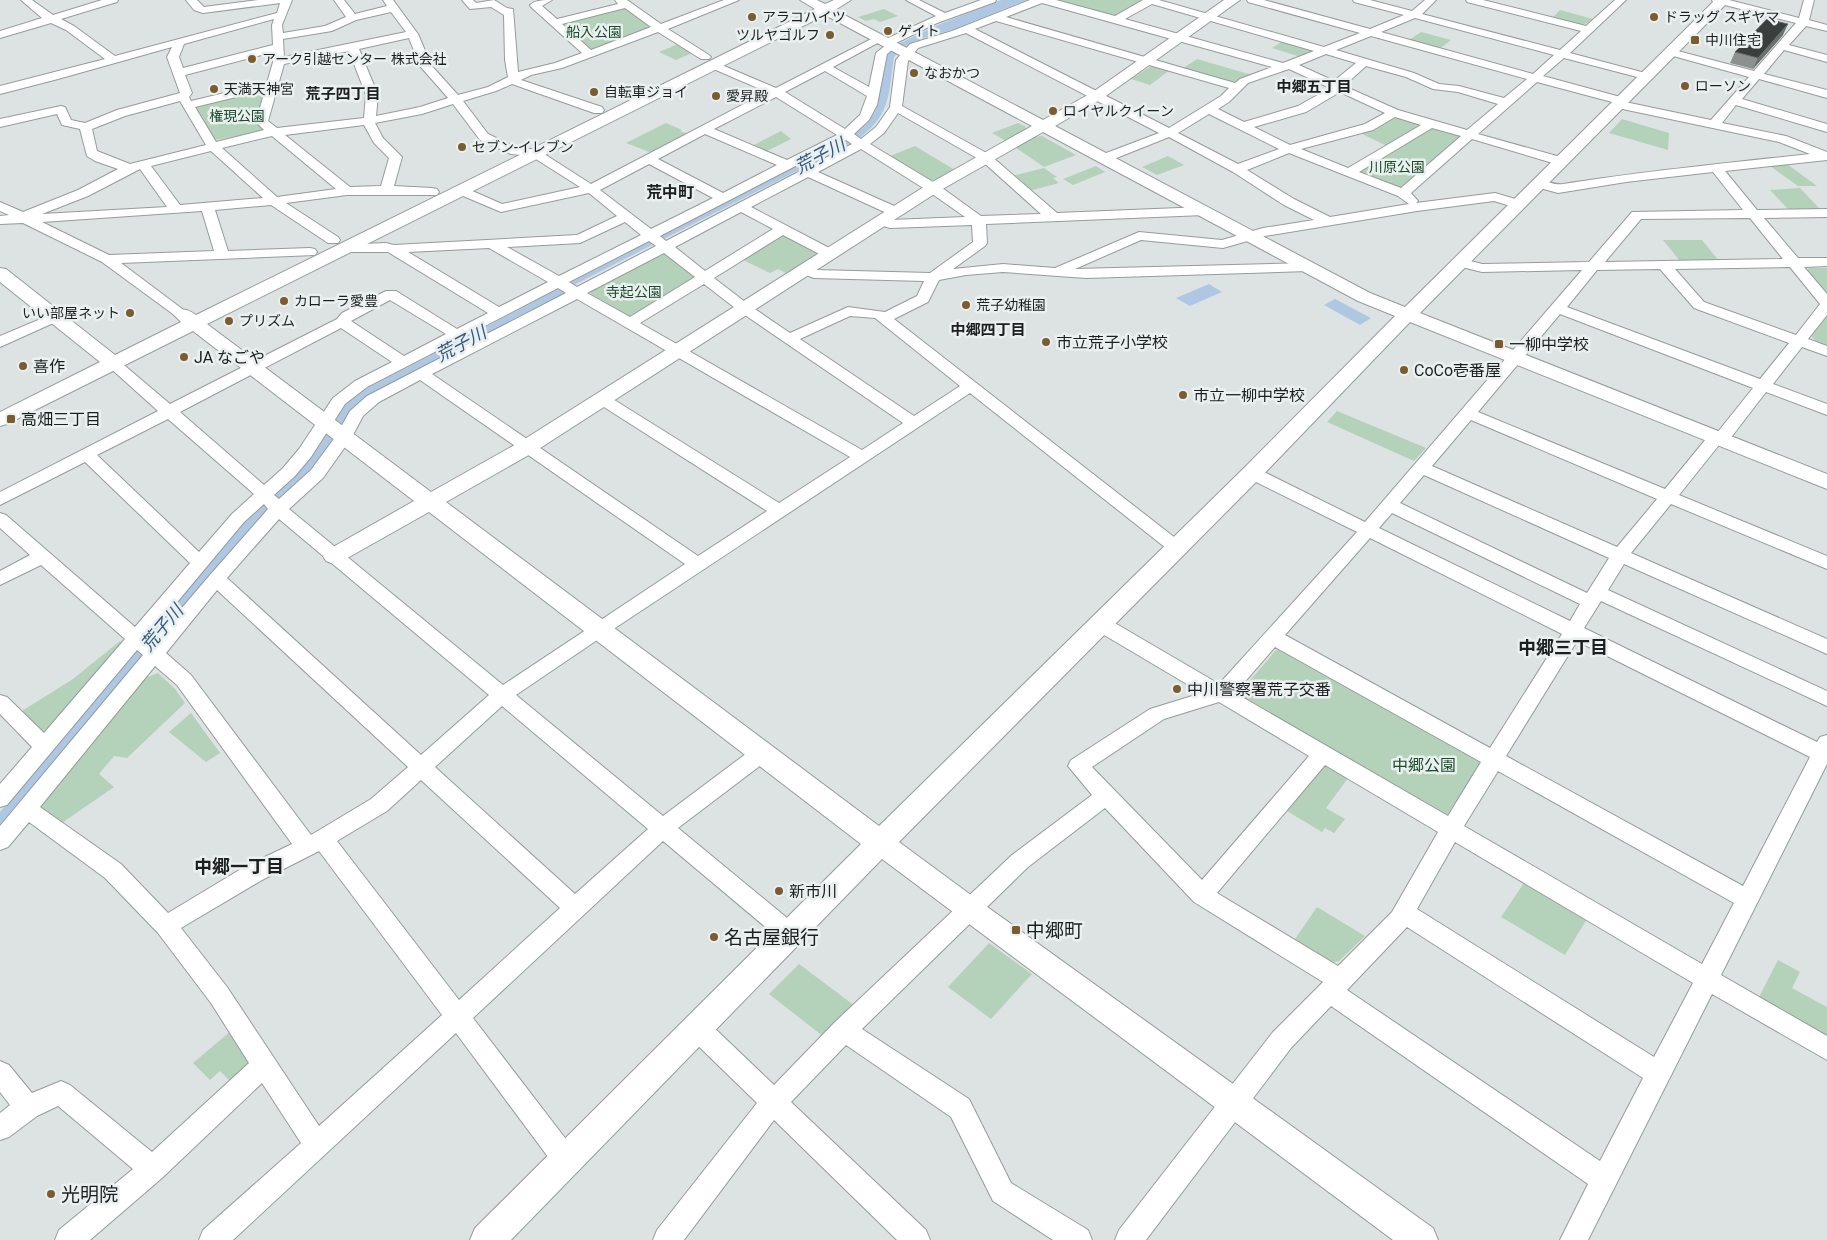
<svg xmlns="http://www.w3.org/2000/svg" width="1827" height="1240" font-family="Roboto,'Noto Sans JP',sans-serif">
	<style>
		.green { fill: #b4d1b9 }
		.water { fill: #aec8e4 }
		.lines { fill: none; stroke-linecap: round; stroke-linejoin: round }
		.minor-casing { stroke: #969b9b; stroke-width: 2 }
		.tertiary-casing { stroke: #969b9b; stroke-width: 2 }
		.minor { fill: #fff; fill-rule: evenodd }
		.tertiary { fill: #fff; fill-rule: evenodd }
		.wall { fill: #8c9190 }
		.shaded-wall { fill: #6b706f }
		.building { fill: #3a3f3d; stroke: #6b706f }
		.poi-dot { fill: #795c30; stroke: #eaf0f0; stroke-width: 2 }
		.labels { text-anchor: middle; stroke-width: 5; stroke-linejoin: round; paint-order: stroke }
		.far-poi-label { font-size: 14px; fill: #1c1e1f; stroke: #eaf0f0; text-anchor: start }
		.far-park-label { font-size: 14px; fill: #1a4b29; stroke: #eaf0f0 }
		.far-neighbourhood-label { font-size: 15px; font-weight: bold; fill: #1c1e1f; stroke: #eaf0f0 }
		.far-quarter-label { font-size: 16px; font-weight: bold; fill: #1c1e1f; stroke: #eaf0f0 }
		.poi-label { font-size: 16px; fill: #1c1e1f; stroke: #eaf0f0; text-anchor: start }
		.park-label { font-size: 16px; fill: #1a4b29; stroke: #eaf0f0 }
		.water-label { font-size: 18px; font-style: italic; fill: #325980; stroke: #eaf0f0 }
		.neighbourhood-label { font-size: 18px; font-weight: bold; fill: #1c1e1f; stroke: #eaf0f0 }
		.near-poi-label { font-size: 19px; fill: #1c1e1f; stroke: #eaf0f0; text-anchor: start }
	</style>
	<rect width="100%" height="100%" fill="#dde3e3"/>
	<!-- green -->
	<path class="green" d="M1053,0H1141L1144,2L1114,17Z
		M625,7L650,26L649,28L594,49H587L561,25L564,21Z
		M884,9L898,16L880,22L874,19L866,21L858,17Z
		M1560,10L1593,19C1579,31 1567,23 1551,19Z
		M1421,32L1451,40L1439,49L1409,40Z
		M1283,41L1312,50L1313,52L1301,57L1272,48Z
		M678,44L692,53L676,60L659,52Z
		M1197,59L1252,75L1231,83L1182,69Z
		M1153,65L1170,70L1150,85L1131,79Z
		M258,90L266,92L257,123L264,129L261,132L214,140L195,108L200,103Z
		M1393,116L1424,125L1387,146L1358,132Z
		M1622,119L1669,133L1668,150L1609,133Z
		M666,123L682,130L680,131L687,134L652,153L626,143Z
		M1018,123L1025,126L1026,130L1006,141L992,133Z
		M1430,127L1461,135L1402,187H1396L1359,173L1358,170Z
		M781,131L791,139L765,152L752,146Z
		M1042,136L1076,155L1044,167L1015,147L1033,137Z
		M915,146L955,170L936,180H930L890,156Z
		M1168,156L1184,165L1157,175L1142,167Z
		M1787,164L1817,186H1798L1770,166Z
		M1096,166L1105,172L1073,185L1063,179Z
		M1044,168L1057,177L1053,178L1059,183L1029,191L1012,176Z
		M1800,188L1821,210H1789L1770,190Z
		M786,235L817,252V256L788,274L778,269L770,273L741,259L779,236Z
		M1663,240H1702L1719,261H1680Z
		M660,253H665L696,278L637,316H628L591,294L590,289Z
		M1809,268H1827V296L1807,270Z
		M1827,315V346L1817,342L1811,336Z
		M1337,411L1426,448L1414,461L1327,422Z
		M120,641L124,644L55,727L41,731L22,711L73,679Z
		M1283,648L1476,756L1481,764L1448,814L1445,815L1241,697L1240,692L1276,650Z
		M158,673L175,689L185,703L127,758L114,756L99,774L114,787L59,825L36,809L145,678Z
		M191,713L220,753L206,762L169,732Z
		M1324,767H1331L1348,778L1326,808L1345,819L1334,833L1325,828L1322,832L1287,811Z
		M1524,883L1587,919L1565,955L1501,917Z
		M1317,907L1365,936L1339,961L1328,964L1293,942Z
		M989,943L1032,974L991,1019L948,987Z
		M1778,960L1800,972L1792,988L1827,1007V1039L1758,999Z
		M799,964L855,1006L824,1037L769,994Z
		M232,1030L251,1057L247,1069L232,1083L220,1071L210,1080L193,1063Z"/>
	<!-- water -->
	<path class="water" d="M1001,0H1027C1002,10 978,20 954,29C933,36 908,39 894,57C888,97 891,116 855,141L576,284L567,293L375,391L360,402L350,412L327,453L304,479L256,522L0,827V812L250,516L303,467L320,444L341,408L349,400L364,390L850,137L867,124L875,112L886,54L890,48L940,24Z
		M1209,284L1222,292L1190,306L1176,298Z
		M1335,299L1371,318L1360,325L1324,305Z"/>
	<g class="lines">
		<!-- minor casing -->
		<g class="minor-casing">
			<path id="minor" d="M21,0H32L53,15L102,0H118L117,2L61,19L74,26L115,56L277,13L280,3L203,13L194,10L186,0H197L204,7L258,0H292L282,25L283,33L325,26L346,17L334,0H344L355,14L387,6L383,0H393L418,34L431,65L458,95L488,87L508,77L505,60L504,15L491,7L470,9L462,0H473L476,3L494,0L507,8L513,9L518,72L555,63L582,53L531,7L530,5C535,0 544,0 552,0L542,6L557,19L618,4L615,0H627L661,24L724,0H739L668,29L709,55L711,57L709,59H701L658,32L562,68L531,75L521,80L602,107L604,110L602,113H594L512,84L496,91L463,101L488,134L518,148L538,150L591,184L767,92L709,67L707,65L709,63H717L776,88L879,35L884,38L883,40L833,67L869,87L876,53L886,45L882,42L884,40L936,16L906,0H919L945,13L981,0H996L995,2L937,23L896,43L898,45L887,54L877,105L869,120L854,134L861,139L876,127L890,107L896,60L910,44L952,31L1030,0H1056L1115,16L1143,0H1159L1324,47L1360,33L1248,2L1247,0H1264L1370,29L1404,15L1354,2L1353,0H1370L1412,11L1425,0H1436L1422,14L1560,50L1581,31L1467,2L1466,0H1483L1586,26L1615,0H1626L1570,53L1649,74L1651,76L1649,78L1645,79L1564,58L1543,76L1624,98L1625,102L1711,120L1749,77L1666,54L1664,52L1666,50L1670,49L1754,71L1796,23L1713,2L1712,0H1729L1799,18L1804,0H1814L1809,20L1827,25V31L1806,26L1789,45L1827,55V62L1784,50L1764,74L1827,90V98L1759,79L1742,99L1827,124V132L1736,105L1722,123L1786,136L1827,152V160L1725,171L1757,210L1827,209V217L1764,218L1798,258H1827V266L1804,267L1827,294V315L1808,339L1827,346V356L1802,347L1773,384L1827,404V415L1766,392L1726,444L1719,445L1679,495L1827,556V569L1671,504L1631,553L1827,639V654L1624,564L1608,590L1827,691V706L1601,601L1584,628L1817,742L1820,737L1827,735V764L1721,975L1827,1036V1060L1712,994L1588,1240H1560L1588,1184L1331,1006L1291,1048L1146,1240H1115L1119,1230L1273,1032L1323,982L1194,902L1105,808L1028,867L862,1029L969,1099L1011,1183L1088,1230L1092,1240H1053L993,1201L951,1117L846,1045L791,1102L926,1230L930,1240H897L774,1120L684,1240H653L657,1230L757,1103L688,1036L685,1028L688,1020L697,1017L706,1020L774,1085L835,1022L1012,855L1092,795L1068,766L1071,760L1150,709L1202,693L1094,629L1092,624L1094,619L1101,617L1108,619L1219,684L1357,532L1246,477L1244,473L1246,469L1252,468L1258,469L1365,522L1582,270L1482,272L1454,265L1452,262L1454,259L1459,258L1482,264L1589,262L1632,212L1743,210L1713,172L1626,182L1558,193L1533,186L1532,183L1533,180C1544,178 1553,186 1563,184C1645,171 1727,163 1810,154L1779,142L1613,107L1612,102L1537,82L1478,134L1564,158L1566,161L1564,164H1556L1472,139L1411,193L1418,201L1416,203L1495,193L1522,201L1524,204L1522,207L1517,208L1494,201L1417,211L1265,236L1223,248L1141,240L1075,269L1308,263L1315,267L1308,271L1086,278L1003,272L966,275L939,280L928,302L894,319L1183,544L1186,548L1183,552L1177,554L1171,552L970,393L606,634L516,695L663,816L755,747L762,745L769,747L772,753L769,759L678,828L798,927L801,934L798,941L790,944L782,941L663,841L473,1018L575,1151L579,1160L575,1169L566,1173L557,1169L456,1033L233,1240H199L203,1230L301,1143L262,1083L162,1178L90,1240H55L59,1230L133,1169L58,1106L37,1116L9,1137L0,1140V1113L10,1105L0,1092V1061L9,1065L32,1093L61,1081L70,1085L152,1152L249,1063L211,1003L158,933L105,878L29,822L8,847L0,850V826L143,655L137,650L7,805L0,807V784L32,747L0,714V695L7,697L44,733L125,639L41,565L0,585V571L30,555L0,528V513L6,515L135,627L190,563L85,462L0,505V492L158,411L108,366L105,363L108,360H118L170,404L337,319L342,313L386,291H396L457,329L488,313L388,252H344L339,251L337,248L339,245L386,243L394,245L577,235L617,216L589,193L501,212L456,193L454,190L456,187L461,186L502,204L580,187L531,156L511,154L480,140L453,104L422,114L375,123L383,138L402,157L394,186L432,188L437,189L439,192L437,195H347L286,203L338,237L340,240L338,243H328L271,205L215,210L228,251L310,248L315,249L317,252L315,255L121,263L189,314L187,317H177L102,262L23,223L0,224V216L9,215L0,211V202L23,212L78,190L118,169L95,161L87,156L80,129L62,125L57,114L0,127V119L61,106L65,107L71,120L85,123L117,110L180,93L167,57L172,47L58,79L0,94V86L105,59L66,30L51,23L0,38V31L42,18ZM1042,3L1272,67L1240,79L1235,83L1006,17ZM1152,4L1314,51L1283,63L1125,19ZM625,8L651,27L591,50L562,24ZM391,12L406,32L284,57L283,39L332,31L356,20ZM1415,18L1554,55L1533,74L1381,32ZM274,19L272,25L273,45L183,68L179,57L184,44ZM996,21L1229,88L1221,96L1169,128L975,29ZM966,33L1159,133L1101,155L1099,158L1101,161H1109L1169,137L1233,172L1284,205L1314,220L1263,228L1222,240L1139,232L1055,268L1003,264L953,269L985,246L987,243L986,224L1204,215L1211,211L1204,207L1057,213L990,155L902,106L908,61L918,48ZM1371,36L1527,79L1504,98L1459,86L1439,84L1414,73L1336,50ZM409,38L420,66L448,98L420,107L376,116L378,95L359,49ZM349,51L366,95L364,118L277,128L268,121L284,64ZM273,52V62L267,83L191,101L189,97L192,93L185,75ZM1326,54L1356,63L1334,81L1299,65ZM1366,66L1406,77L1433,89L1458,92L1498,104L1467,130L1398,110L1344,86ZM1289,69L1330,88L1298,106L1244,122L1218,109L1229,102L1248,83ZM825,71L867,96L860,115L845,129L785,92ZM265,90L256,122L264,130L216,142L195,107ZM1340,92L1385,113L1365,124L1290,145L1254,127L1306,112ZM776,97L837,135L787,160L714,129ZM180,101L206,145L130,164L97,151L92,129L125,116ZM898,113L982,161L1041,214L981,216L938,185L870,144L884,133ZM1209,114L1279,149L1238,164L1178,133ZM1395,117L1421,125L1348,168L1301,149L1373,130ZM364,125L374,143L389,158L381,186L350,187L285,135ZM1432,128L1461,136L1401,188L1359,172ZM705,134L777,165L723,193L658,159ZM272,136L336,189L277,197L222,148ZM846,140L852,144L666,241L660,236ZM861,149L928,191L965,217L891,220L882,217L877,218L875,221L877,224L890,228L972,225L973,242L930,273L816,270L805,266L800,267L798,270L800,273L814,278L924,281L917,296L885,312L848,307L790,333L749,305L714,278L783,235L825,257H835L837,254L835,251L751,207L808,177L891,215H901L903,212L901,209L818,172ZM211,151L263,198L180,205L151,166ZM1289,153L1398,196L1409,204L1330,217L1294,199L1247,170ZM649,164L713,198L651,229L600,190ZM140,169L167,207L42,214L88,196ZM202,211L214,251L109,255L42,222ZM741,212L773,229L705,271L675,247ZM1750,218L1783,259L1605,262L1641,219ZM625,222L641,235L559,276L507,247L580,243ZM649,241L656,246L577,287L569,282ZM489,248L548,282L499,307L408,252ZM664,253L695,277L630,317L587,293ZM1790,267L1820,304L1796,335L1704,302L1675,269ZM1660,269L1694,308L1789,343L1760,379L1567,307L1597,270ZM704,284L739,311L903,423L862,450L640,323ZM558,288L566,293L367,396L350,411L336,436L311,470L279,499L274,495L295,476L311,457L345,404L367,387ZM577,299L850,457L779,503L608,396H596L594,399L596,402L767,511L698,556L432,374ZM390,300L446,334L404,356L351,321ZM1560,314L1753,388L1717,433L1710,434L1665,489L1478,412ZM850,316L875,318L960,386L914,416L800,339ZM341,328L392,362L355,381L333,398L299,449L283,468L264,485L180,412ZM420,380L685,564L503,685L289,509L323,478L352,437L363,416L379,402ZM168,419L254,494L232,514L199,552L97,455ZM1471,420L1657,499L1617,547L1432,466ZM1424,475L1609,558L1587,593L1400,503ZM264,504L268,509L210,575L153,642L148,637L244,522ZM1392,513L1580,604L1570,621L1379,528ZM279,519L489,695L421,755L227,578ZM1370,538L1562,634L1490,748L1285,635ZM217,590L408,767L371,799L311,835L191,675L166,653ZM1577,641L1810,757L1743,886L1506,756ZM1275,647L1481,762L1448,816L1235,693ZM155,666L177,685L292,844L246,866L168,913L121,864L40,807ZM1219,702L1309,756L1202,880L1092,767L1164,719ZM502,706L648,829L575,894L435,767ZM1325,765L1438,832L1392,912L1338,966L1217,893ZM1498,771L1734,903L1702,964L1464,826ZM421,780L560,908L459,1000L337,841L387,811ZM1455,842L1693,983L1654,1057L1417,909ZM319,851L442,1015L319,1126L227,987L181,928L262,880ZM1407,927L1643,1078L1600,1161L1347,990Z
				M55,313L60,314L62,317L60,320L0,347V336Z"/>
		</g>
		<!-- tertiary casing -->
		<g class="tertiary-casing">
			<path id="tertiary" d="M800,0H817L825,4L834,0H851L835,10L1043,120L1093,92L1224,0H1240L1103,98L1055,126L1370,293L1405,307L1715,0H1730L1420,313L1827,474V489L1410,322L1260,478L899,842L979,901L1433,1228L1438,1240H1393L882,859L511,1240H470L475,1228L861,844L429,512L342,561L334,564L326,561L323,556L326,551L414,501L193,331L7,424L0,426V412L100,362L0,282V268L6,269L115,355L181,322L173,314L175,310C184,308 189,310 196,315L815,9ZM825,15L1032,126L927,185L520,442L431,492L207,324ZM1043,132L1358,301L1395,316L1244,468L879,826L446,502L534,452L939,191Z"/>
		</g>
		<!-- minor -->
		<use href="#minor" class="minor"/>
		<!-- tertiary -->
		<use href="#tertiary" class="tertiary"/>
	</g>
	<!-- wall -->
	<path class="wall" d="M1783,35L1753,69L1730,63L1735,52Z"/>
	<!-- shaded-wall -->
	<path class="shaded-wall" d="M1788,24L1783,35L1753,69L1758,58Z"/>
	<!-- building -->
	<path class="building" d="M1767,19L1788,24L1758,58L1735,52Z"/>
	<!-- markers -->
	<g class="poi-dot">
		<circle cx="752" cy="17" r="5"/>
		<circle cx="1654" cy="17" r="5"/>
		<circle cx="888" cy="31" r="5"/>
		<circle cx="830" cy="35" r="5"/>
		<rect x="1690" y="35" width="10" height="10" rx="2.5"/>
		<circle cx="252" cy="59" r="5"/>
		<circle cx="914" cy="73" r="5"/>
		<circle cx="1685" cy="86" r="5"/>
		<circle cx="214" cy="89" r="5"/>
		<circle cx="594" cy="92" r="5"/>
		<circle cx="716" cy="96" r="5"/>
		<circle cx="1053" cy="111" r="5"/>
		<circle cx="462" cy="147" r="5"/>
		<circle cx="284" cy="301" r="5"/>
		<circle cx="966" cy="305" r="5"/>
		<circle cx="130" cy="313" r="5"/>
		<circle cx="229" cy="321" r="5"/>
		<circle cx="1046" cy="342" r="5"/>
		<rect x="1494" y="339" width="10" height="10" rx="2.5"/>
		<circle cx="184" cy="357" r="5"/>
		<circle cx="23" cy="366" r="5"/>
		<circle cx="1404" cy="370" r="5"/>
		<circle cx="1183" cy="395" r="5"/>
		<rect x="6" y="414" width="10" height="10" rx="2.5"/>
		<circle cx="1177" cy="689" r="5"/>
		<circle cx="779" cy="891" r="5"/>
		<rect x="1011" y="925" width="10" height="10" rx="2.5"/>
		<circle cx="714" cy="937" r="5"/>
		<circle cx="51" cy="1194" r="5"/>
	</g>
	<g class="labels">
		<!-- far-poi labels -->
		<g class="far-poi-label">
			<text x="762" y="22">アラコハイツ</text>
			<text x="1664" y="22">ドラッグ スギヤマ</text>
			<text x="898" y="36">ゲイト</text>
			<text x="820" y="40" text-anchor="end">ツルヤゴルフ</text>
			<text x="1705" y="45">中川住宅</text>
			<text x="262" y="64">アーク引越センター 株式会社</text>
			<text x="924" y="78">なおかつ</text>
			<text x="1695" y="91">ローソン</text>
			<text x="224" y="94">天満天神宮</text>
			<text x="604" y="97">自転車ジョイ</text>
			<text x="726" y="101">愛昇殿</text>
			<text x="1063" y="116">ロイヤルクイーン</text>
			<text x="472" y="152">セブン-イレブン</text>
			<text x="294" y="306">カローラ愛豊</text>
			<text x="976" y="310">荒子幼稚園</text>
			<text x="120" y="318" text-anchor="end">いい部屋ネット</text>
			<text x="239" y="326">プリズム</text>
		</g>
		<!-- far-park labels -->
		<g class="far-park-label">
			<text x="594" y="37">船入公園</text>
			<text x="237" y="121">権現公園</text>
			<text x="1397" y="172">川原公園</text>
			<text x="634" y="297">寺起公園</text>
		</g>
		<!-- far-neighbourhood labels -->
		<g class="far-neighbourhood-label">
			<text x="1314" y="92">中郷五丁目</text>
			<text x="343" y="99">荒子四丁目</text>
			<text x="988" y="335">中郷四丁目</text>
		</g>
		<!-- far-quarter labels -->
		<g class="far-quarter-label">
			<text x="670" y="198">荒中町</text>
		</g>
		<!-- poi labels -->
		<g class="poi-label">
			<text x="1056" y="348">市立荒子小学校</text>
			<text x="1509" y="350">一柳中学校</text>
			<text x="194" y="363">JA なごや</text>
			<text x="33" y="372">喜作</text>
			<text x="1414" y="376">CoCo壱番屋</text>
			<text x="1193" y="401">市立一柳中学校</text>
			<text x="21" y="425">高畑三丁目</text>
			<text x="1187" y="695">中川警察署荒子交番</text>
			<text x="789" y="897">新市川</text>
		</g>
		<!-- park labels -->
		<g class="park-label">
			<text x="1424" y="771">中郷公園</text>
		</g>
		<!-- water labels -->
		<g class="water-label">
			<text transform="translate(820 156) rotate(-28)" y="6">荒子川</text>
			<text transform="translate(461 344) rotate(-28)" y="6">荒子川</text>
			<text transform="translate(162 628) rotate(-50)" y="6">荒子川</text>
		</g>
		<!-- neighbourhood labels -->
		<g class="neighbourhood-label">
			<text x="1563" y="654">中郷三丁目</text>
			<text x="239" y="873">中郷一丁目</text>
		</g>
		<!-- near-poi labels -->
		<g class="near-poi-label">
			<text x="1026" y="937">中郷町</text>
			<text x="724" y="944">名古屋銀行</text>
			<text x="61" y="1201">光明院</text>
		</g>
	</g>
</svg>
